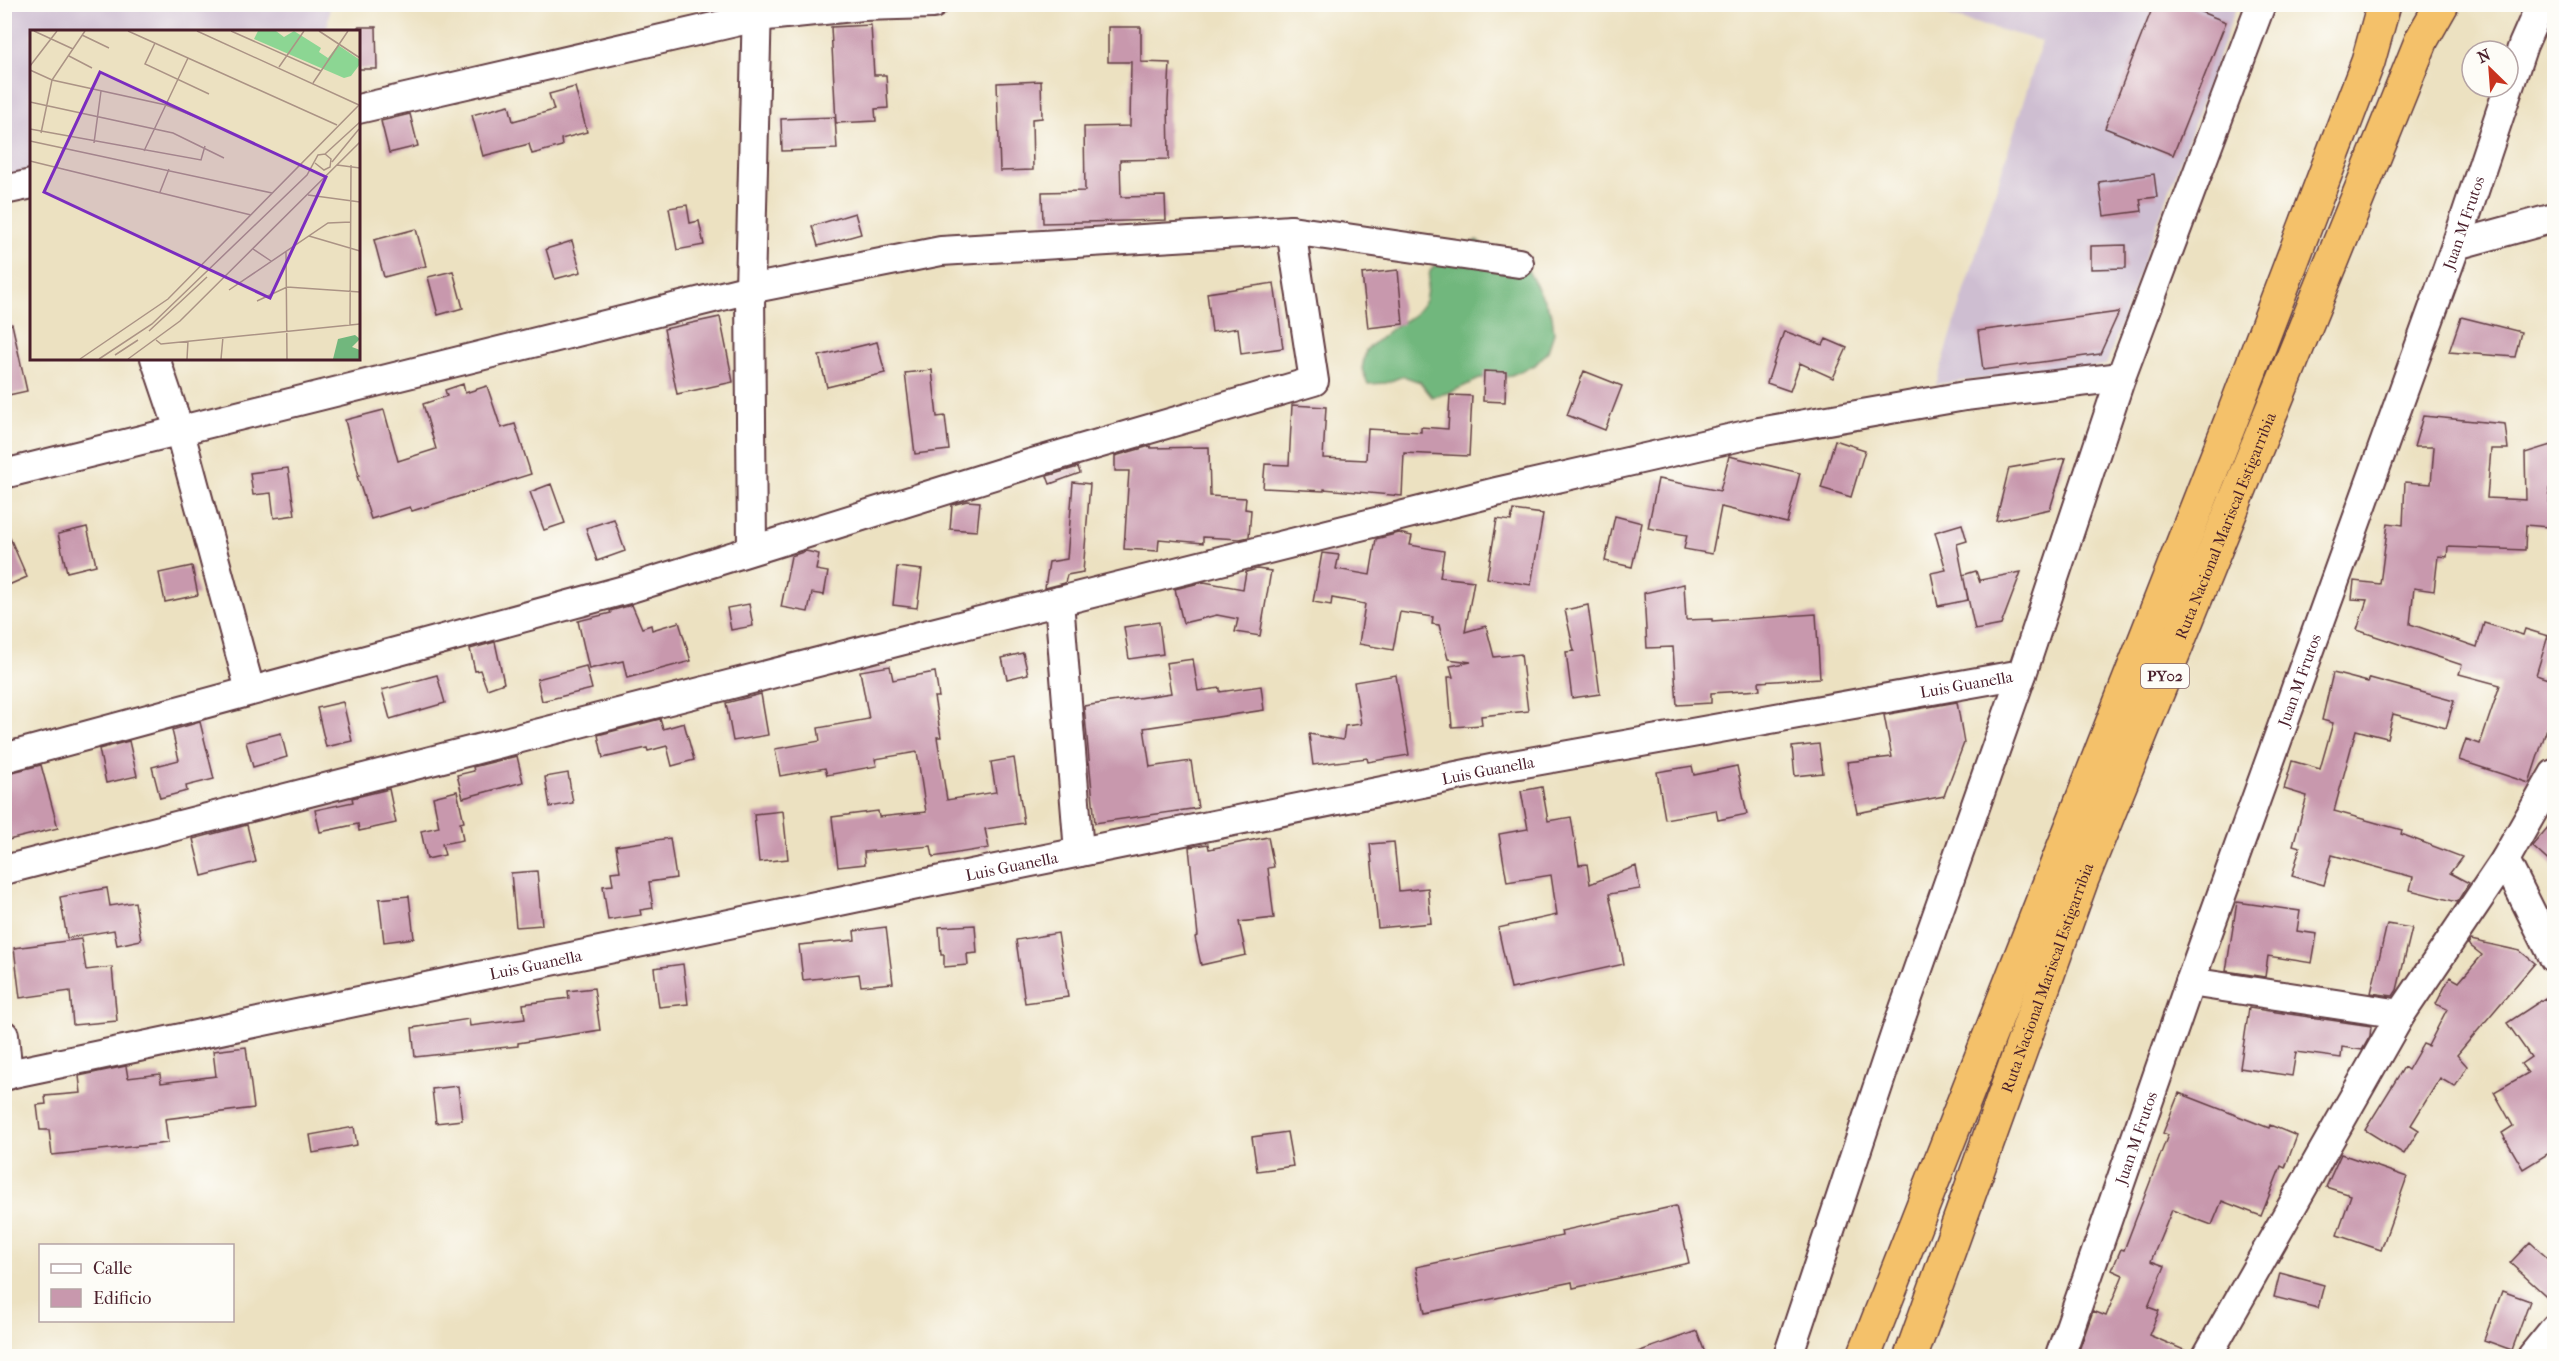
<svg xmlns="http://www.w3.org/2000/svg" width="2559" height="1361" font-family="'IM FELL French Canon',serif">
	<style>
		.industrial { fill: #cebed1 }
		.forest { fill: #71b77d; stroke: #5e6b54; stroke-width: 1.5 }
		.building { fill: #c898ad }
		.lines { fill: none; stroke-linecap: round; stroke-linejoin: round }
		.minor-casing { stroke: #623c42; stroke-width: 32 }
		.highway-casing { stroke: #623c42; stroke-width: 36 }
		.minor { stroke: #fff; stroke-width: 28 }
		.highway { stroke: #f4c16a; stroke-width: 33 }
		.labels { text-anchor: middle; stroke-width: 4.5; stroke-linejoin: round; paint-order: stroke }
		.shield { fill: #fdfcf7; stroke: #806168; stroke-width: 1.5 }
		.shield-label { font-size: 15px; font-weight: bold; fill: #4a1f2b }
		.street-label { font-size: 16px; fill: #4a1f2b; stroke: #fdfcf7 }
		.inset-road { fill: none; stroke: #ab9385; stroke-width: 1.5 }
		.view { fill: #7b2cbf; fill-opacity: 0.15; stroke: #7b2cbf; stroke-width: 3 }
		.inset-edge { fill: none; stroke: #4a1f2b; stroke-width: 3 }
	</style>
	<rect width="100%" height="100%" fill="#fdfcf7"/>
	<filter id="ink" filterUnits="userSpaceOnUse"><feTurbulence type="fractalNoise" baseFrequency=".0167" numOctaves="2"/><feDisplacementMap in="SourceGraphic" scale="12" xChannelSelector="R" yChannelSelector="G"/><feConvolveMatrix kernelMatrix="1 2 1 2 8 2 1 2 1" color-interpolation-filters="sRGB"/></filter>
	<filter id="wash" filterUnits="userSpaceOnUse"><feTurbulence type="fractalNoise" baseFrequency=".008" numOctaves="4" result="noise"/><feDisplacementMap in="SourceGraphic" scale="24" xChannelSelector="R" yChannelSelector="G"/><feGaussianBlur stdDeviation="1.35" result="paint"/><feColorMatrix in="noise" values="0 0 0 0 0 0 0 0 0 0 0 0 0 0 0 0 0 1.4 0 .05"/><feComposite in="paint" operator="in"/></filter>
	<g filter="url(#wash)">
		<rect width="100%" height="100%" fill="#ece1c1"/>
		<!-- industrial -->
		<path class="industrial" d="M5,5H330L327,31L32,32L31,174L5,179Z
			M1907,5H2237L2106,365L1936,384L2042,41Z"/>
		<!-- forest -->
		<path class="forest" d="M1477,240L1490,253L1525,265L1552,315L1554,333L1548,351L1535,365L1502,379L1484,377L1451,392L1432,397L1420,382L1403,376L1386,383L1368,384L1362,369L1366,350L1395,326L1413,316L1425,301L1430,271L1443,257Z"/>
		<g id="blocks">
			<!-- building -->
			<path class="building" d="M2154,4H2181L2226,22L2173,155L2105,128Z
				M871,25L874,75H886L888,108L875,109L876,121L836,123L831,27Z
				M358,27H376L377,69H358Z
				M1108,27H1141V62L1170,63L1168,101L1169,159L1120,160L1121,197L1165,196L1166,220L1043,223L1042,192L1085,191L1084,127L1130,126L1131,62H1108Z
				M1041,81L1042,118L1032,119L1033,170L1000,171L997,83Z
				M575,87L587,132L561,139L562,146L532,154L529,144L483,156L472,115L509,105L513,121L554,110L549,94Z
				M410,114L418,146L389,153L381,121Z
				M835,117L837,149L782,151L781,119Z
				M2154,174L2157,197L2140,199L2142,211L2104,216L2099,182Z
				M687,205L690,223L699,221L704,245L677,250L669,208Z
				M855,213L861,234L818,246L812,226Z
				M416,229L426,266L384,277L374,240Z
				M572,241L581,272L555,279L546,249Z
				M2126,245V268L2091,269V246Z
				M1398,270L1403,324L1368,328L1362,274Z
				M453,271L463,308L438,315L428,277Z
				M1274,283L1283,348L1241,354L1238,328L1212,332L1207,293Z
				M2119,312L2100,354L1983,370L1978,331Z
				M720,317L733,382L677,394L664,329Z
				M2461,317L2521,332L2515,357L2449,352Z
				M12,324L27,391L4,396V325Z
				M1784,331L1823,345L1826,339L1847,348L1833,378L1800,363L1790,391L1767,383Z
				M877,342L885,373L827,387L819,356Z
				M932,370L937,417L945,416L949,450L915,454L905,373Z
				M1484,371L1506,372L1505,402L1483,401Z
				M1584,371L1622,386L1605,430L1567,415Z
				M463,384L465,393L487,386L501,428L515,424L531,474L412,511L410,507L371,519L357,476H359L345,420L384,410L398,461L436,449L423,404L447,396L445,390Z
				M1450,395L1472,396L1469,456L1404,453L1402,496L1324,489V491L1263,488L1265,464L1289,465L1292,405L1326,407L1323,458L1366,460L1368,429L1421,432V427L1448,429Z
				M2423,416L2505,424L2508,449H2491L2487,498L2526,500L2525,453L2554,444V487L2550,488L2548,527L2526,525L2525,550L2448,547L2447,557L2438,556L2434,591L2414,588L2410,624L2477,647L2484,623L2523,635L2525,629L2548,636L2536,675L2554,681V707L2529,783L2459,760L2466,739L2480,744L2500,685L2459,674L2462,665L2357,630L2367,600L2352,599L2354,581L2380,584L2388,523L2403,525L2405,482L2431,484L2434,447H2414Z
				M1835,440L1865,450L1851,497L1821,488Z
				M1150,446L1151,448L1209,447L1210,496L1246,498L1245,509L1251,510L1249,537L1240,539L1203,537V543L1159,539L1158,551L1124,549L1129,471H1115V456Z
				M1729,456L1800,473L1787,523L1721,507L1712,554L1684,549L1687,535L1648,528L1658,479L1720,491Z
				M2066,458L2050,509L1996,521L2009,468Z
				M1078,467L1080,473L1050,484L1047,476Z
				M288,468L295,515L274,518L271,493L253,495L250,473Z
				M1073,482L1090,484L1083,572L1067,575L1065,583L1045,588L1049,562L1067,559Z
				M551,484L565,523L544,530L530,492Z
				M967,501L980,502L977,531L950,529L952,505Z
				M1513,510L1543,514L1531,585L1487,578L1497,519L1511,521Z
				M1615,516L1642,523L1632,567L1605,561Z
				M614,519L625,551L597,561L586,528Z
				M4,524L27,577L4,587Z
				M1962,524L1967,541L1957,544L1968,600L1938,606L1931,573L1946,570L1935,532Z
				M87,527L96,565L67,572L58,534Z
				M1399,533L1412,536L1410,545L1444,551L1440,577L1474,581L1465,632L1486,626L1494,657L1521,654L1528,711L1481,716L1482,725L1452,727L1448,677H1453L1450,666L1471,662L1448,659L1439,625L1432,624L1433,617L1400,612L1393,650L1359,644L1365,604L1332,598L1331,605L1313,602L1322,553L1339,555L1336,569L1370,575L1376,539Z
				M806,551L819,554L816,570L828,572L824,595L812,593L808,612L781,607L791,556Z
				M192,566L198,595L165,602L159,573Z
				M897,567L922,570L917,608L893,605Z
				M1257,569L1271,571L1260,636L1235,632L1238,619L1217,615L1183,623L1175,589L1204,582L1243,589L1246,572Z
				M1976,571L1980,583V580L2021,572L2001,625L1975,630L1963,575Z
				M1684,584L1686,620L1712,619V621L1816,614L1820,678L1759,682L1760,690L1711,693V703L1677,705L1673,647L1647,648L1644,593Z
				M749,604L753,626L731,630L727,608Z
				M632,605L642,628L651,625L652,630L679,622L691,661L627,678L623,661L589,669L578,621L611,613L610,611Z
				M1588,605L1600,694L1572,698L1566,652L1574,651L1565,610Z
				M1159,622L1163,654L1129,659L1124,627Z
				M495,642L504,683L487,689L480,670L475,671L470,649Z
				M1023,653L1028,674L1007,679L1002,658Z
				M1193,659L1198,691L1220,688V692L1261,686L1264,710L1144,728L1150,767L1191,761L1198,808L1095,823L1084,706L1171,693L1166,663Z
				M586,666L592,689L542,701L537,679Z
				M890,666L893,680L935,672L939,697H934L941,737H937L947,800L996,792L991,762L1014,758L1024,823L985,829L989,848L933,857L931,846L864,852L865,864L838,867L832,817L878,811L879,817L926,812L917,752L875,759L877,766L827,775L825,768L780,776L775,749L820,741L818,728L869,719L860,671Z
				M2333,673L2368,682L2370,678L2454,701L2446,728L2393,714L2387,738L2356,730L2334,811L2402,830L2401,834L2462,857L2450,873L2469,883L2457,902L2410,890L2413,877L2332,855L2324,885L2292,876L2300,847L2293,845L2307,796L2284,789L2292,761L2320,769L2333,723L2322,720Z
				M437,675L445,703L390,719L382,690Z
				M1396,675L1409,755L1368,762L1367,758L1313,765L1309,734L1343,740L1345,726L1361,724L1354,682Z
				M761,694L768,735L733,741L726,703Z
				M343,702L352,741L326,747L317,708Z
				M1957,702L1964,743L1944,796L1857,813L1847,762L1892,757L1884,715Z
				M660,719L663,729L684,723L694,760L672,766L667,746L648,751L647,748L603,758L598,735Z
				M200,722L214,779L186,786L187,791L160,798L152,767L179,760L172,730Z
				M281,733L287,757L253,767L246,742Z
				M129,741L137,776L106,783L99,749Z
				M1819,744L1823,773L1795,776L1792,747Z
				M517,756L523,782L463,798L457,775L474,771L473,767Z
				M41,765L58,828L4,841V774Z
				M1692,766L1694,775L1737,766L1747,814L1718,820L1716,810L1665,819L1657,772Z
				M568,773L573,803L550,807L545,777Z
				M1542,787L1548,821L1571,817L1579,865L1587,864L1590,884L1636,866L1640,889L1609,894L1624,964L1511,989L1498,928L1557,915L1551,875L1507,882L1499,834L1528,829L1521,791Z
				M389,789L396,823L359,831L358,824L320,832L315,810L353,802L352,798Z
				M457,791L464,822L460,823L463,840L442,844L445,855L427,859L421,831L439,827L433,797Z
				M783,811L788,859L759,862L754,814Z
				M2554,820V866L2532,846Z
				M247,825L256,862L202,876L193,839Z
				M1268,837L1274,867L1268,868L1274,918L1239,922L1246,955L1201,965L1195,937L1198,936L1189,847L1208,844L1209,849Z
				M670,838L676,878L649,882L653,908L640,910L641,915L608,920L603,886L613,885L611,872L620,871L616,846Z
				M1394,842L1399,891L1428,888L1431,923L1378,928L1370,844Z
				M537,871L542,925L516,927L511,873Z
				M107,888L110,906L135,902L141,940L117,945L114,930L67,938L60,897Z
				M409,896L414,938L384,942L379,899Z
				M2237,902L2300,911L2297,931L2317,934L2312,963L2268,956L2265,977L2226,971Z
				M2387,924L2412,928L2397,990L2393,996L2371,993Z
				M975,925L977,953L967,954L968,965L944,967V955H941L939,927Z
				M886,927L893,983L861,986L859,974L803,980L799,945L855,940L854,931Z
				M1058,933L1068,997L1025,1003L1016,940Z
				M81,939L86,970L112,967L117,1021L73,1025L70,991L20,998L14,948Z
				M2471,940L2520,951L2535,963L2457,1055L2467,1066L2455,1087L2440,1078L2411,1125L2419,1130L2404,1154L2365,1130L2404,1067L2408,1070L2423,1044L2428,1046L2447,1009L2436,1004L2450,977L2459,982L2482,955L2468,944Z
				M683,964L688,1004L659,1007L654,968Z
				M594,988L600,1030L518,1043V1046L415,1057L412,1028L469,1019L470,1026L525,1019L523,1004L569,998L568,991Z
				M2545,998L2554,1012V1150L2523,1169L2502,1133L2513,1126L2494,1092L2528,1073L2521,1064L2531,1057L2507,1023Z
				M2249,1008L2371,1026L2370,1036L2362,1050L2342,1047L2341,1058L2296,1052L2292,1076L2240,1068Z
				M246,1047L254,1108L165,1119L168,1143L52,1155L49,1130H40L37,1105L46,1104L45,1096L81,1093L79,1076L126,1066L128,1078L160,1074L161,1083L216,1076L213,1051Z
				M458,1086L462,1120L436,1123L432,1089Z
				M2179,1093L2269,1128L2270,1125L2297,1136L2285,1168L2281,1166L2261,1216L2222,1201L2212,1225L2172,1210L2151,1261L2165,1266L2148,1307L2159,1311L2149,1335L2191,1353V1356H2077L2093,1311L2106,1316L2123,1275L2112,1270L2121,1249L2124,1250L2168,1135L2163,1133Z
				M354,1127L357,1145L313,1153L310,1135Z
				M1287,1132L1293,1166L1257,1171L1252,1137Z
				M2341,1154L2407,1177L2381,1250L2337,1235L2351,1195L2326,1187Z
				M1676,1206L1689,1263L1573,1288L1572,1282L1425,1313L1416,1267L1562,1236L1561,1231Z
				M2530,1242L2554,1264V1303L2510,1263Z
				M2280,1273L2324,1285L2318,1308L2274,1297Z
				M2502,1291L2530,1301L2512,1350L2484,1340Z
				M1697,1331L1705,1353L1695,1356H1633L1632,1354Z"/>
		</g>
	</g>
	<g filter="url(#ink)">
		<use href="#blocks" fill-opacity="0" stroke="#623c42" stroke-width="1.5"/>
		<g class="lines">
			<!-- minor casing -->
			<g class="minor-casing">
				<g id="minor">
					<path d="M358,109L757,17L862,6L933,4"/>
					<path d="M4,190L32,184"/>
					<path d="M2456,245L2554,218"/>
					<path d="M155,358L179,429L250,690"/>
					<path d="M4,474L750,289L941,251L1291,230L1519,263"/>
					<path d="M752,549L750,289L757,4"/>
					<path d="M1059,601L1079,852"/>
					<path d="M4,758L628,589L1029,464L1314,381L1291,230"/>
					<path d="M2505,860L2554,958"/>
					<path d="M4,870L904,640L1496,492L1759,432L1965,396L2121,377"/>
					<path d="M2190,982L2401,1014"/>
					<path d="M4,1035L8,1075"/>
					<path id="s1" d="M4,1075L897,889L1496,768L2022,674"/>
					<path d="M1788,1356L1899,1023L2022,674L2121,377L2261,4"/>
					<path id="s2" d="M2060,1356L2190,982L2456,245L2523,45L2541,4"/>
					<path d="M2207,1356L2401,1014L2505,860L2554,774"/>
					<path d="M2532,1356L2554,1329"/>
				</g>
			</g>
			<!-- highway casing -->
			<g class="highway-casing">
				<g id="highway">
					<path d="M1864,1356L2232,418L2368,62L2384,4"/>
					<path id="s3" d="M1911,1356L2082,879L2422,39L2442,4"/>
				</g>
			</g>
			<!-- minor -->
			<use href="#minor" class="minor"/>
			<!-- highway -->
			<use href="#highway" class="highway"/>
		</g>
	</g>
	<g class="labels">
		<!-- shield labels -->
		<rect class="shield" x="2141" y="664" width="48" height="24" rx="4.5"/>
		<g class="shield-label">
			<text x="2165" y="681">PY02</text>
		</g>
		<!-- street labels -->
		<g class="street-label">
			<text dy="6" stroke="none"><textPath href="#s2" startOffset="1203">Juan M Frutos</textPath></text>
			<text dy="6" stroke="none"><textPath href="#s3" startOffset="888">Ruta Nacional Mariscal Estigarribia</textPath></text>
			<text dy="6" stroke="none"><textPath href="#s2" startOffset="717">Juan M Frutos</textPath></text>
			<text dy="6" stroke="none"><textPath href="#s1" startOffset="2001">Luis Guanella</textPath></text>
			<text dy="6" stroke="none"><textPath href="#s1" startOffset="1515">Luis Guanella</textPath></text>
			<text dy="6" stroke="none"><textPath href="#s1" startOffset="1029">Luis Guanella</textPath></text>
			<text dy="6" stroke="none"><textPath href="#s1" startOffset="543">Luis Guanella</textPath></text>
			<text dy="6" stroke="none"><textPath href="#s3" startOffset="402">Ruta Nacional Mariscal Estigarribia</textPath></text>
			<text dy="6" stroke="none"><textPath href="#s2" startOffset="231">Juan M Frutos</textPath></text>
		</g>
	</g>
	<!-- overview -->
	<g transform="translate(30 30)">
		<rect width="330" height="330" fill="#ece1c1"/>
		<path d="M228,1H246L254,7L264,1L291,18L289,22L298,28L308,15L330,30V34L321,46L314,48L224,9Z" fill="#8cd693"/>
		<path d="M325,305L330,309L322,317L330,320V329H303L308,309Z" fill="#71b77d"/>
		<path class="inset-road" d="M4,1L43,19M98,1L307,95M167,1L329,75M201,1L291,41M289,1L330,28M52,5L79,18M125,13L115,34L179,64M39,26L62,38M0,36L27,1M249,37L274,1M0,40L22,50L136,75L176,91M283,53L318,1M0,72L143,103L194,128M0,99L171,130L175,116M11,103L22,50L55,1M0,111L242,163M64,113L71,61M114,121L158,28M295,124L330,92M0,131L221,185M302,132L329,99M307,135L330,138M27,137L33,119M130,162L139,139M278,165L330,172M279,206L330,221M223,219L241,231M256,222L257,329M199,260L298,193L321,192M227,271L257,257L330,262M320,295L321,135M119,301L177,247M126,310L131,314L330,294M85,325L108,310M50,329L138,269L330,74M69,329L122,294L277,145L288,125L295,124L301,129L300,137L294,140L285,133M98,329L150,291L330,112M157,329L158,311M191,329L193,307"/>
		<path class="view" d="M70,42L296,147L240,268L14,162Z"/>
		<rect width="330" height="330" class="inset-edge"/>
	</g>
	<!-- margin -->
	<rect width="2559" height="1361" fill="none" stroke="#fdfcf7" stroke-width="24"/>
	<!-- legend -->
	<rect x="39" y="1244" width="195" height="78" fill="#fdfcf7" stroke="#b5a4a5" stroke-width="1.5"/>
	<rect x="51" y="1264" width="30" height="9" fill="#ffffff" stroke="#b5a4a5" stroke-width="1.5"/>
	<text x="93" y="1274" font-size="18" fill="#4a1f2b">Calle</text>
	<rect x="51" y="1289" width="30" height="18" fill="#c898ad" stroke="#b5a4a5" stroke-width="1.5"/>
	<text x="93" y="1304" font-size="18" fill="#4a1f2b">Edificio</text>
	<!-- north arrow -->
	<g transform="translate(2490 69) rotate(335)"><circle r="28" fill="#fdfcf7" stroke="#b5a4a5" stroke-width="1.5"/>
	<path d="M0-4.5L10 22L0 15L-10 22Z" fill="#c8321e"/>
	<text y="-9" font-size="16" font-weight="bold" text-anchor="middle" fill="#4a1f2b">N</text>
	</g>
</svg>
